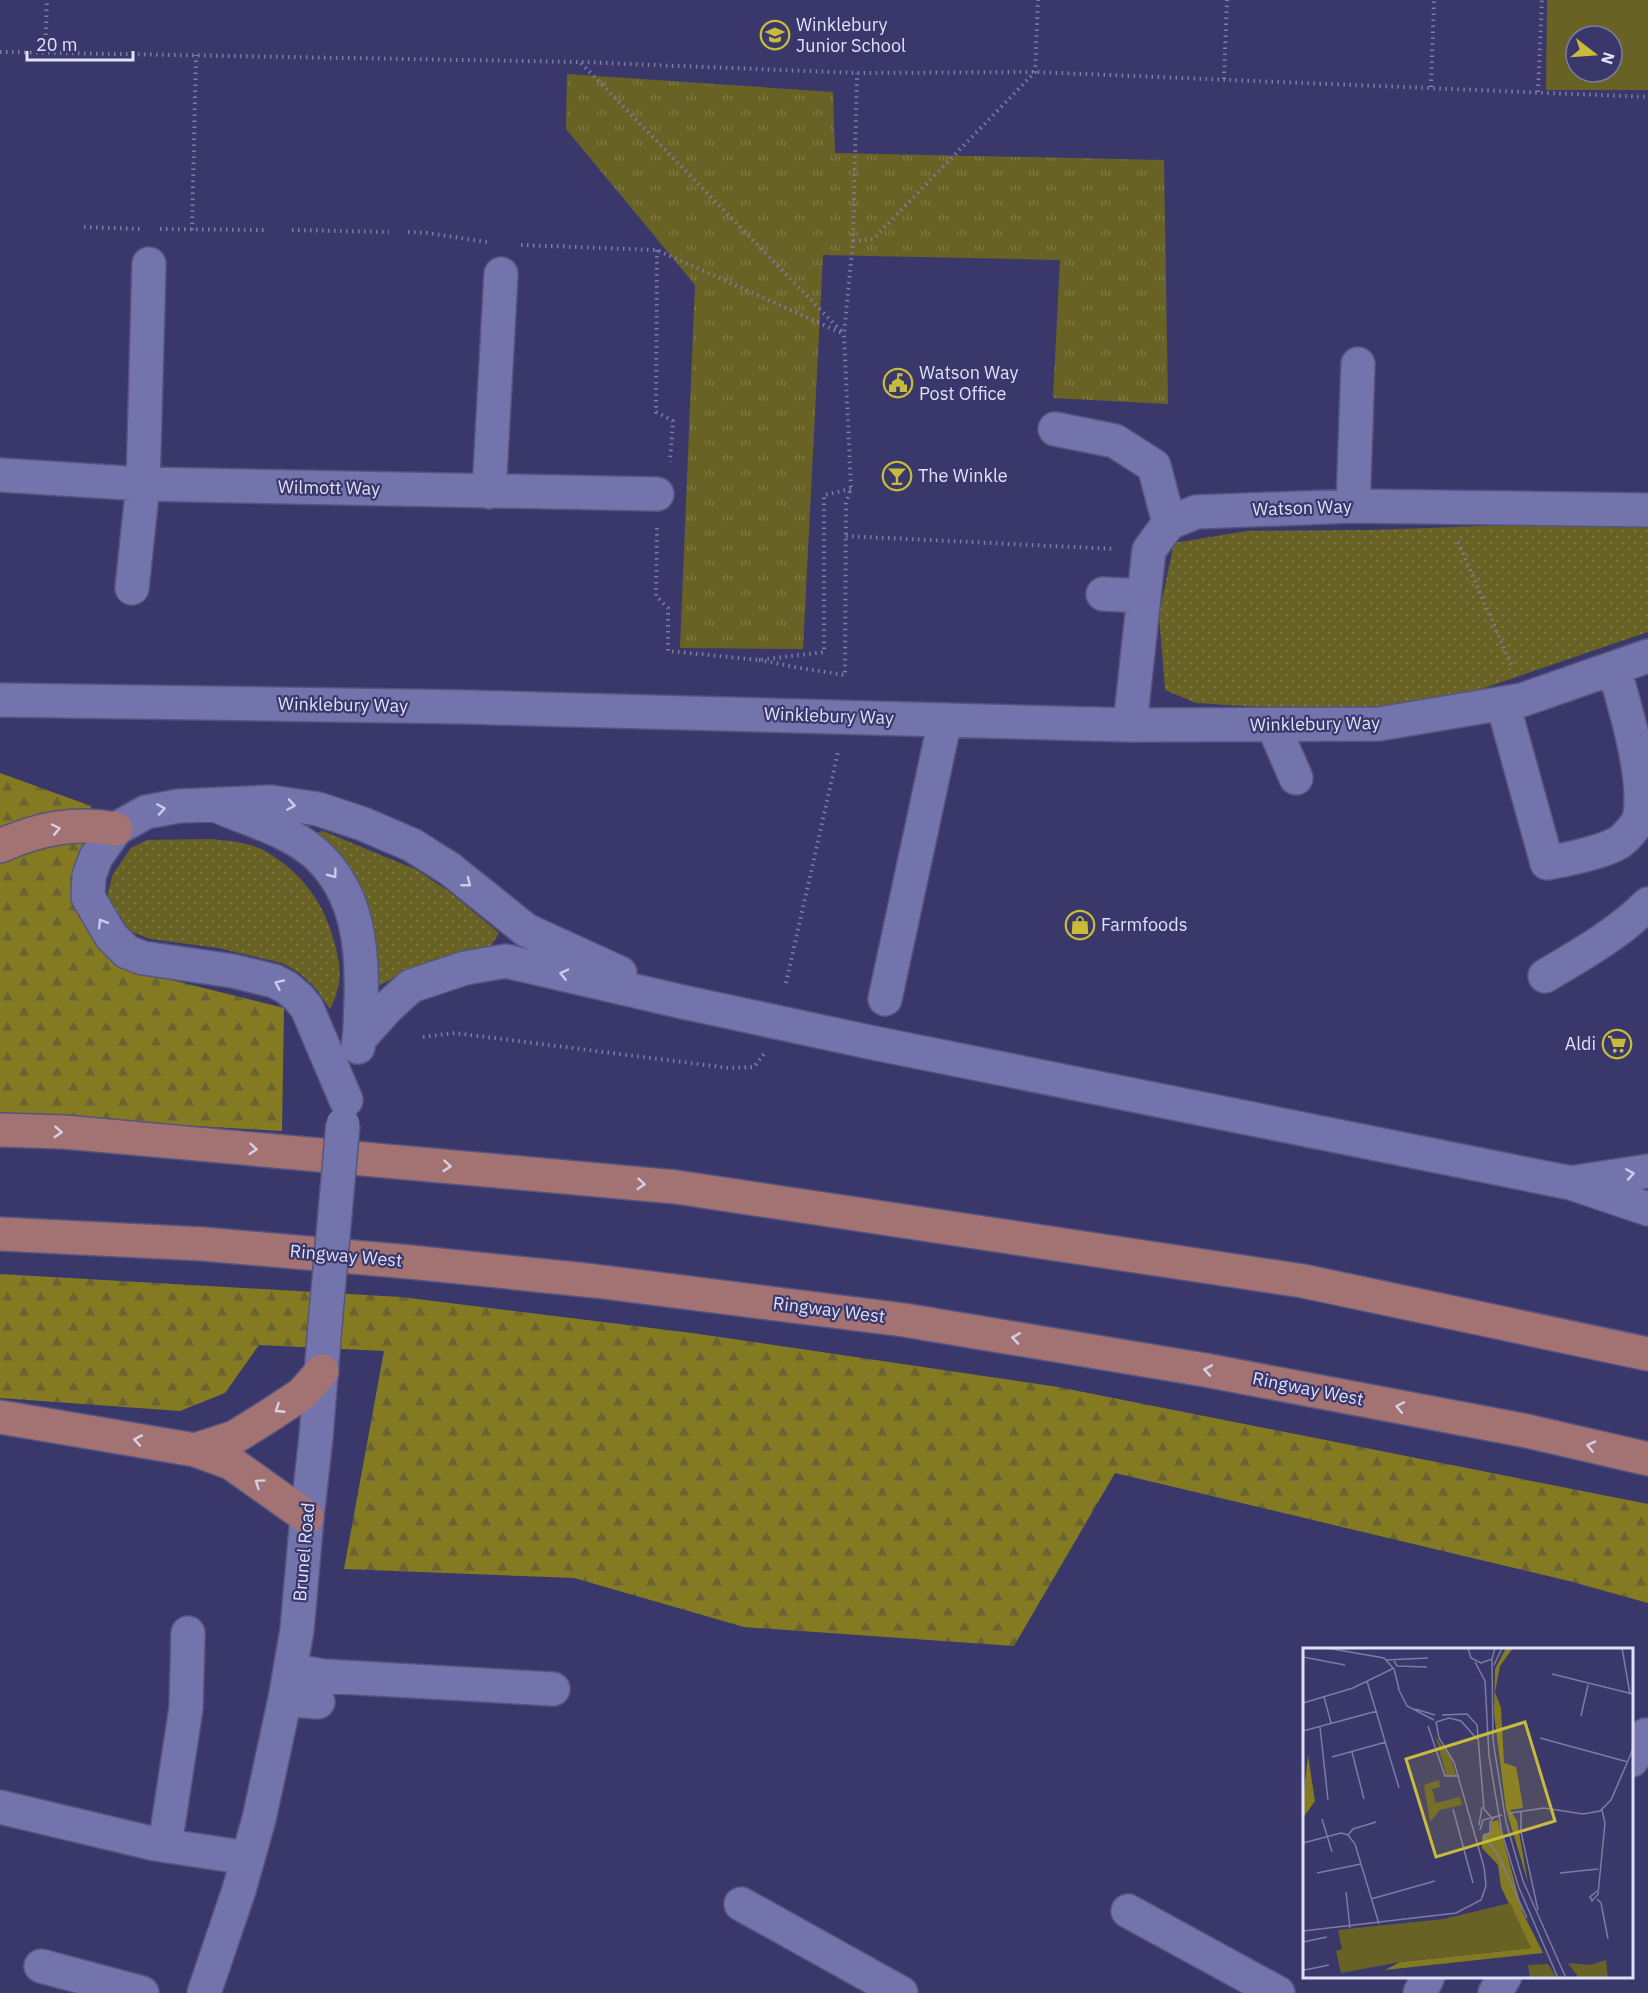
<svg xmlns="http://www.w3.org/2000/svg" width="1648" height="1993" font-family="'IBM Plex Sans',sans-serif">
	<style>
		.grass { fill: url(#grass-dots) }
		.forest { fill: url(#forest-firs) }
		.park { fill: url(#park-tufts) }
		.garden { fill: #686224; fill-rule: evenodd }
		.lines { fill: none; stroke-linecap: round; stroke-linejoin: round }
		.minor-casing { stroke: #57547e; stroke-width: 36 }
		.major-casing { stroke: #57547e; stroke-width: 36 }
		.path { stroke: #7d7ca5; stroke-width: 4; stroke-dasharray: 1.5 4.5; stroke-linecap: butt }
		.minor { stroke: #7474ac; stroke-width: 33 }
		.major { stroke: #a37374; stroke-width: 33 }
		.minor-bridge-casing { stroke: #57547e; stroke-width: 36; stroke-linecap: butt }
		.minor-bridge { stroke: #7474ac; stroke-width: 33 }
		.oneway { stroke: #cacaea }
		.oneway2 { stroke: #d6d0e6 }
		.labels { text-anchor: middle; stroke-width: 4.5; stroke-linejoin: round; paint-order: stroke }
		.poi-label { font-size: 18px; fill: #dfe0fa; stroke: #3a386b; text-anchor: start }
		.street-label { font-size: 18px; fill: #dfe0fa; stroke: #3a386b }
		.inset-road { fill: none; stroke: #7c7ba4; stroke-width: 1.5 }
		.view { fill: #c8bb3b; fill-opacity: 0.15; stroke: #c8bb3b; stroke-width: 3 }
		.inset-edge { fill: none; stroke: #dfe0fa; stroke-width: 3 }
	</style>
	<defs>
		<pattern id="grass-dots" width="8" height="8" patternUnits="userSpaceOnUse" patternTransform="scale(1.5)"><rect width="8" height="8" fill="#686224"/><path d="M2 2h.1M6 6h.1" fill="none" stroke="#7d7845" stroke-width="1.8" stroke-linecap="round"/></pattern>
		<pattern id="forest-firs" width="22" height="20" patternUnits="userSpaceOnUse" patternTransform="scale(1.5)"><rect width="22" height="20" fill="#837a21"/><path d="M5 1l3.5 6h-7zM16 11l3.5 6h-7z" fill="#696432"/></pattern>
		<pattern id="park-tufts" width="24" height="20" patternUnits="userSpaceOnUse" patternTransform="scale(1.5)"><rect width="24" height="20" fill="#686224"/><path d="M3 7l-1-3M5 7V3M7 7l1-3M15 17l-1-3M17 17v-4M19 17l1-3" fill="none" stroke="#7d7845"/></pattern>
	</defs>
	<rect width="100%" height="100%" fill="#3a386b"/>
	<!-- grass -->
	<path class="grass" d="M1648,518V632L1449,700L1323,711L1196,703L1165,690L1159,614L1174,543L1247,531L1371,530L1624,521Z
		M323,831L417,870L451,893L499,933L486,954C477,954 467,953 457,954C427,958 400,975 373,989L311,834Z
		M211,839C229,841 249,842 265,851C303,873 325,904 335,945C339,960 342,976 337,991C336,997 333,1003 330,1009L314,986L298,972L282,963L218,948L150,939L129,931L117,921L110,909L108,892L113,874L131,848L147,840Z"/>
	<!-- forest -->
	<path class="forest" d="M0,773L91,806L78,916L119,967L284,1008L282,1131L0,1115Z
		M0,1274L401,1297L692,1333L1058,1387L1648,1504V1603L1569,1581L1115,1473L1014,1646L744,1627L574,1578L344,1569L384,1351L259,1345L225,1393L180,1411L0,1398Z"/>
	<!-- park -->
	<path class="park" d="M567,74L833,92L835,153L1164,160L1168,404L1053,398L1060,260L823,255L803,649L680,648L695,285L566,129Z"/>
	<!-- garden -->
	<path class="garden" d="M1547,0H1648V90H1546ZM1576,36H1612V72H1576Z"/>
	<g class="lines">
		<!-- minor casing -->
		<g class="minor-casing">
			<path id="minor" d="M1055,429L1115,441L1154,466L1169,523
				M0,475L143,484L657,494
				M489,492L501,274
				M1353,506L1358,364
				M132,588L143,484L149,264
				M1103,594L1144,596
				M0,700L466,707L1130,725L1379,724L1522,700L1648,656
				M1503,704L1547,863C1565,860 1603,852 1618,843C1624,840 1637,825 1639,819C1648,782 1625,706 1614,669
				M1130,725L1149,550L1169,523L1196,512L1353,506L1648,510
				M1273,725L1296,778
				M222,808C253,821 290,831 316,854C358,892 363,949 361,1002C360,1017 361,1032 358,1047
				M1545,976C1582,954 1618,934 1648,904
				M885,999L945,720
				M360,1038L388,1007L411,986L465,968L506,961L683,1002L869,1042L1571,1183L1648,1209
				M346,1100L307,1008L299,998L286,987L274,981L233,971L143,958L127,952L111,936L88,897L89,876L96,857L116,829L146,812L179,806L271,802L318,809L363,824L412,845L450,869L526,930L620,973
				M1576,1182L1648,1171
				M290,1670L323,1676L553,1689
				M285,1699L318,1702
				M1632,1760L1646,1735H1648
				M0,1807L155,1844L248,1858
				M165,1845L186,1708L188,1633
				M741,1904L901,1993
				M1128,1911L1278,1993
				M41,1966L142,1993
				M204,1993L239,1890L259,1819L285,1699L297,1630L307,1517L316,1437L325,1325
				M1420,1993L1428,1976
				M1495,1993L1505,1976"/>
		</g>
		<!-- major casing -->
		<g class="major-casing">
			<path id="major" d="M0,846C38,829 75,821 116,829
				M0,1130L64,1132L676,1187L1303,1281L1648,1354
				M0,1234L203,1244L410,1262L595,1281L904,1320L1205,1370L1527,1431L1648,1459
				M0,1417L195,1450L231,1463L307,1517
				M195,1450L235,1437L267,1417L302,1394L322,1371"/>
		</g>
		<!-- path -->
		<path class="path" d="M0,52L580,62L857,73L1035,72L1648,97
			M45,53L47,0
			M581,63L841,331
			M1224,79L1227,0
			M1431,87L1434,0
			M1538,92L1542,0
			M84,227L140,229
			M160,229L268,230
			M192,230L196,55
			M292,230L389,232
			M408,232L427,233L487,242
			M853,241L873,239L1035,72L1038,0
			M521,245L657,250L844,334
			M657,250L656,412L673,421L670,462
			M657,528L656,596L668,608V651L759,660L824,652V495L851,489
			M846,536L1115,549
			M1458,542L1512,667
			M759,660L800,668L845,675L846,503L851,488L844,334L853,241L857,73
			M786,983L838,752
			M423,1037L455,1033L729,1068L754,1067L764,1054"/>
		<!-- minor -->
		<use href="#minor" class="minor"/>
		<!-- major -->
		<use href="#major" class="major"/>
		<!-- minor-bridge casing -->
		<g class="minor-bridge-casing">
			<path id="minor-bridge" d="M325,1325L343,1124"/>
		</g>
		<!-- minor-bridge -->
		<use href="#minor-bridge" class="minor-bridge"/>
	</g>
	<!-- one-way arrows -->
	<defs><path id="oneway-chevron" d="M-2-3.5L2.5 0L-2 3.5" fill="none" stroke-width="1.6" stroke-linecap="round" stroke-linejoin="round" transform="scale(1.5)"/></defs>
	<g class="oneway">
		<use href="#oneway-chevron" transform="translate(291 805) rotate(9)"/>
		<use href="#oneway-chevron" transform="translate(161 809) rotate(-9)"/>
		<use href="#oneway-chevron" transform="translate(333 874) rotate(53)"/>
		<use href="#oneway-chevron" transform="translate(467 883) rotate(38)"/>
		<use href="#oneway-chevron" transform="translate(102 923) rotate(-122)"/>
		<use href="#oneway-chevron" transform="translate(564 974) rotate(-167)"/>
		<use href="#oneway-chevron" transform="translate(279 984) rotate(-155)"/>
		<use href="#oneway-chevron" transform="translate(1630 1174) rotate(-9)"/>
	</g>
	<g class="oneway2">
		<use href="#oneway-chevron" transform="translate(56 829) rotate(-12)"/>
		<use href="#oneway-chevron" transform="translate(58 1132) rotate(3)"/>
		<use href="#oneway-chevron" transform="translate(253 1149) rotate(5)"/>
		<use href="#oneway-chevron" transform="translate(447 1166) rotate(5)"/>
		<use href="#oneway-chevron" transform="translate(641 1184) rotate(5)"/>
		<use href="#oneway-chevron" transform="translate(1016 1338) rotate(-171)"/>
		<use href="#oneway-chevron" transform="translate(1208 1370) rotate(-170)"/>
		<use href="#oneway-chevron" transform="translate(1400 1407) rotate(-169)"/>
		<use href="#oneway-chevron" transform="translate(279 1409) rotate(147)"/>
		<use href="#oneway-chevron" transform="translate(138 1440) rotate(-170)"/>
		<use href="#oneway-chevron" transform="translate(1591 1446) rotate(-167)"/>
		<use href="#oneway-chevron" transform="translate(259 1483) rotate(-145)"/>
	</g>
	<!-- icons -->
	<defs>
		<g id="school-ring" transform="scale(1.5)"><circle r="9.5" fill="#3a386b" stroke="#c8bb3b" stroke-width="1.5"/><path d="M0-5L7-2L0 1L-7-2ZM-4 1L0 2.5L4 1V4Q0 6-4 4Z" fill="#c8bb3b"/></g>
		<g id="civic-ring" transform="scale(1.5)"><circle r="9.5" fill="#3a386b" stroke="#c8bb3b" stroke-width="1.5"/><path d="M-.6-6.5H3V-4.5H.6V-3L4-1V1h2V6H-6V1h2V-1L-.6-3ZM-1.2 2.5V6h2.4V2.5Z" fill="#c8bb3b"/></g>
		<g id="bar-ring" transform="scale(1.5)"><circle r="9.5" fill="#3a386b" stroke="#c8bb3b" stroke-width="1.5"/><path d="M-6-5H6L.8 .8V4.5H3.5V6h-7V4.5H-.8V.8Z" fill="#c8bb3b"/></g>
		<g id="shop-ring" transform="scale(1.5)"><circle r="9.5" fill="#3a386b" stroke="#c8bb3b" stroke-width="1.5"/><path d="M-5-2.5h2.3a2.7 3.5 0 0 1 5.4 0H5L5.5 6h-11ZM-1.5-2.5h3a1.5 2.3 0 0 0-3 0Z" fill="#c8bb3b"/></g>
		<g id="supermarket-ring" transform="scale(1.5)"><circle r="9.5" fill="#3a386b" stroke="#c8bb3b" stroke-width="1.5"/><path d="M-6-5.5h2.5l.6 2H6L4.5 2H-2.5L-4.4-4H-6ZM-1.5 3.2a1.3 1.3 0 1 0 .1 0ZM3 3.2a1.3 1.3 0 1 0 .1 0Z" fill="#c8bb3b"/></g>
	</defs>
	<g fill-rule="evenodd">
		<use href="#school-ring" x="775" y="35"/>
		<use href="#civic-ring" x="898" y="383"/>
		<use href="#bar-ring" x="897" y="476"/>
		<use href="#shop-ring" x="1080" y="925"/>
		<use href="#supermarket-ring" x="1617" y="1044"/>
	</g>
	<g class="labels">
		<!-- poi labels -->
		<g class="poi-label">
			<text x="796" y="31">Winklebury<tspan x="796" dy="21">Junior School</tspan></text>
			<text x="919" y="379">Watson Way<tspan x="919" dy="21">Post Office</tspan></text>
			<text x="918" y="482">The Winkle</text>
			<text x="1101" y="931">Farmfoods</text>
			<text x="1596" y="1050" text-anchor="end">Aldi</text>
		</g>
		<!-- street labels -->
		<g class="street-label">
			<text transform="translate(329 488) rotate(1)" y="6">Wilmott Way</text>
			<text transform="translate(1302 508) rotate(-2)" y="6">Watson Way</text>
			<text transform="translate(343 705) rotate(1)" y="6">Winklebury Way</text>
			<text transform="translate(829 716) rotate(2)" y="6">Winklebury Way</text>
			<text transform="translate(1315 724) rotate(-1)" y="6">Winklebury Way</text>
			<text transform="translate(346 1256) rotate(5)" y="6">Ringway West</text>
			<text transform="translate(829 1310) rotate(7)" y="6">Ringway West</text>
			<text transform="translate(1308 1389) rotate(11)" y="6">Ringway West</text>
			<text transform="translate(304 1552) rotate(-85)" y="6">Brunel Road</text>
		</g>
	</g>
	<!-- overview -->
	<g transform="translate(1303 1648)">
		<rect width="330" height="330" fill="#3a386b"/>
		<path d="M132,88L148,110L153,127L144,129ZM303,312L305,330H276L265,315L287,317ZM245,316L254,330H227L225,317Z" fill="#686224"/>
		<path d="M203,0H210L197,18L192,44L198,60L201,115L213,119L216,135L220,160L207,162L214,173L225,235L203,161L191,65L192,21ZM5,107L12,153L0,170V152ZM195,172L220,265L240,305L82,322L97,314L227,300L198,239L195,217L179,200V189L188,184V174Z" fill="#837a21"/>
		<path d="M136,132L137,139L129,141L133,155L157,149L159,157L137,162L127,174L121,137ZM207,255L228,300L97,314L38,325L33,303L39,301L35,282L141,271Z" fill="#686224"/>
		<path d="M206,260L221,291L200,301L186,270ZM104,279L108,310L90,313L86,281ZM152,282L156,304L143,306L140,284ZM69,283L74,315L56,318L51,286Z" fill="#686224"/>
		<path class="inset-road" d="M24,0L81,10L91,21L96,41M165,0L168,10L178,15L189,11L192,0M319,0L327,46M0,9L42,17M189,11L190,92L203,174L220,233L263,330M83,12L125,10M91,13L94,18L124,19M172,14L182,33L186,108L199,185L216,240L255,330M191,17L199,0M249,26L330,46M64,33L96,140M95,40L104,58L131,72M21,49L28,75M0,55L50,40L91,20M112,61L132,67M139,67L164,66L174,77L181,161L188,169M278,68L285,37M133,74L146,70L158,73L174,91M125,78L142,128H156M17,79L25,152M0,83L74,63M237,90L325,114M49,104L61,151M29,109L83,94M150,161L170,235M218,163V184L235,262M207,165L241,160L280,166L297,163L308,152L330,101M19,171L29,204M176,177L179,159M177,182L180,172L199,167M45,187L52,196L76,276M45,187L50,181L73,174M180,187L187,185V174L192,168M180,187L194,205L224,270M0,195L38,185L45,187M14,225L58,216M257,225L295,221M294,243L287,249L289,253L295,246L302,175L299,162M43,244L47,280M68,251L132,233M294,251L298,255L305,291M0,283L153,265L178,252L183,238L181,219L151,114L136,90L133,74M0,294L24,289M0,319L2,322L26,317"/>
		<path class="view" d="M222,74L252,173L133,209L103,111Z"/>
		<rect width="330" height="330" class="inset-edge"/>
	</g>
	<!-- north arrow -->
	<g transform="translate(1594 54) rotate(107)"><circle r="28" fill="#3a386b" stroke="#7c7ba4" stroke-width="1.5"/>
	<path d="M0-4.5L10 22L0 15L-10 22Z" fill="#c8bb3b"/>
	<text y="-9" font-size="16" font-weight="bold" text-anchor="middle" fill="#dfe0fa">N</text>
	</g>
	<!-- scale -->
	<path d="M27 51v9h106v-9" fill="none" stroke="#dfe0fa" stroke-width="3"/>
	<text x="36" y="51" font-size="18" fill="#dfe0fa" stroke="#3a386b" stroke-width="4.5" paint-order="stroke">20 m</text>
</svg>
